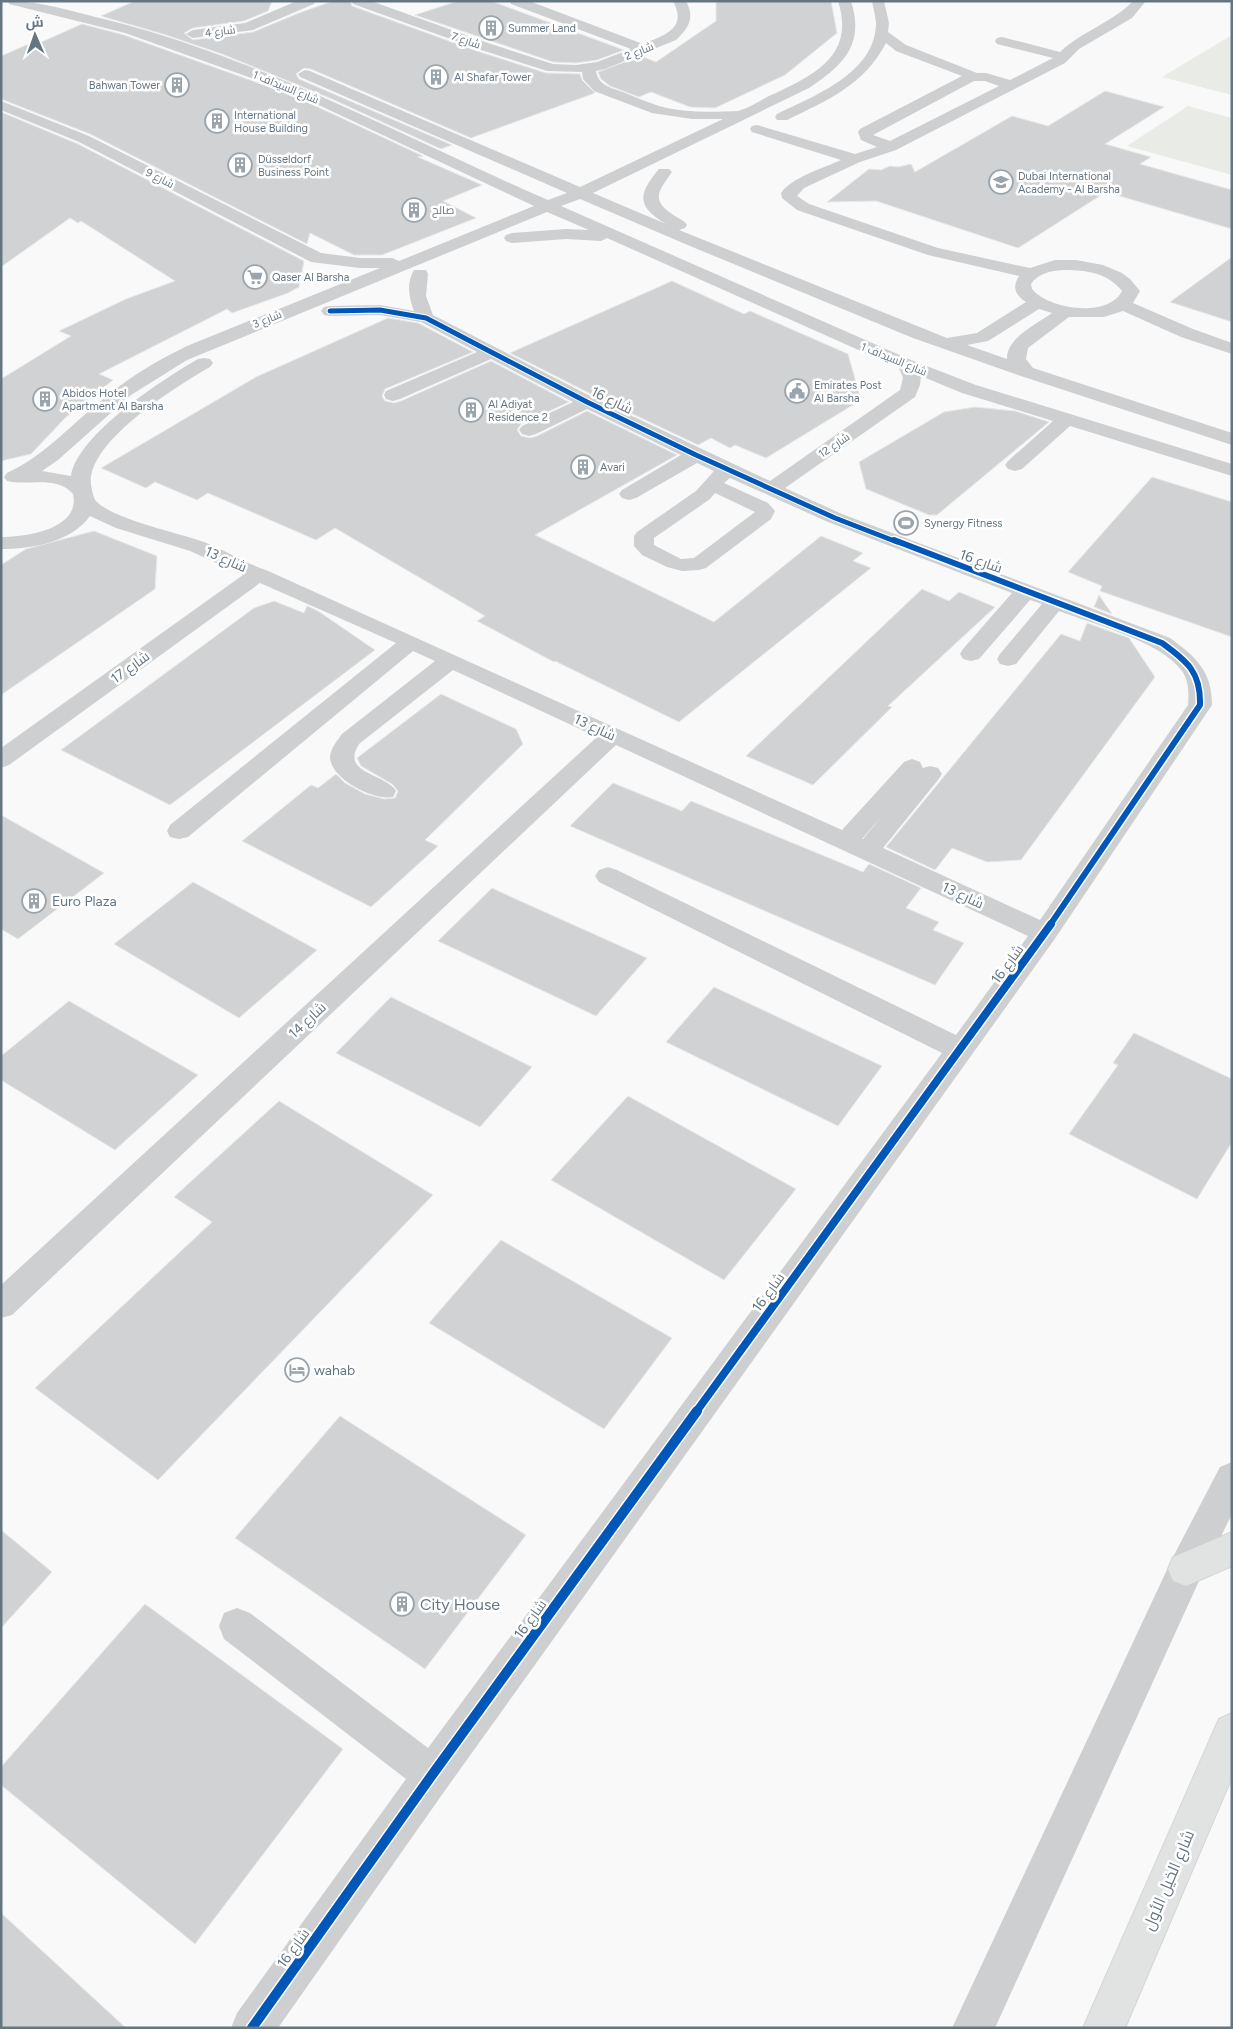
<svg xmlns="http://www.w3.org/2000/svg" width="1233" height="2029" font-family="Figtree,Cairo,sans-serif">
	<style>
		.green { fill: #e8ebe6 }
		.building { fill: #d0d2d3; stroke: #e8e8e8 }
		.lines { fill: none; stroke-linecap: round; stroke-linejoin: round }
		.major-casing { stroke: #d5d6d7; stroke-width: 2 }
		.minor { fill: #cecfd0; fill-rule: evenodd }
		.major { fill: #e1e2e2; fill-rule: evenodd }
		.cycleway-far3-casing { stroke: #fff; stroke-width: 7 }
		.cycleway-far2-casing { stroke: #fff; stroke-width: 9 }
		.cycleway-far1-casing { stroke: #fff; stroke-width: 11 }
		.cycleway-casing { stroke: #fff; stroke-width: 13 }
		.cycleway-far3 { stroke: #0057b8; stroke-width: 5 }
		.cycleway-far2 { stroke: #0057b8; stroke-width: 6 }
		.cycleway-far1 { stroke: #0057b8; stroke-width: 8 }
		.cycleway { stroke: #0057b8; stroke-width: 10 }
		.labels { text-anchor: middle; stroke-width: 5; stroke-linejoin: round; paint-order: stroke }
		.far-poi-label { font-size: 11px; fill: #657683; stroke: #fff; text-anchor: start }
		.far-street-label { font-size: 11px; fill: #657683; stroke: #fff }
		.street-label { font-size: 14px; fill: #657683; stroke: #fff }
		.poi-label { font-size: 14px; fill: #657683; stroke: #fff; text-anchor: start }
		.near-poi-label { font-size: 16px; fill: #657683; stroke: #fff; text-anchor: start }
		.near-street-label { font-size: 16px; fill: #657683; stroke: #fff }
	</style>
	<rect width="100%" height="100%" fill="#f9f9f9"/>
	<!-- green -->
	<path class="green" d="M1232,35V95L1162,77Z
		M1188,106L1232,118V175L1127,146Z"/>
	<!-- building -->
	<path class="building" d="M135,1H272L268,11L244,21L193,28L184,33L193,40L253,32L299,13L333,1H350L352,6L477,51L546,73L580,74L582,80L595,93L471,138L311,69L304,68L296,74L299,79L452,145L441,149L332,99L222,54L166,35L101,16Z
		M458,1H491L624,50L597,60L576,63L553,62L415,15Z
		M716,1H831L837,33L785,75L715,108L690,107L651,92L639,97L610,86L601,79L598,72L641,56L656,62L716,21Z
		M82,24L124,35L292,95L423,156L418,157L482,185L443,201L476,218L382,255H354L310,233L307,244L90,134L1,99V56L31,43L37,44Z
		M1105,91L1164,107L1105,144L1151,157L1140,164L1232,190V229L1106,192L1018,248L876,201L827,202L869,169L881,170L890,166L898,167L911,164L915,172L1012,116L1048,126Z
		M1,112L78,144L304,261L299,287L288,293L232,313L227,309L99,374L113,380L65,418L31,454L1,461V379L71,336L59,331L126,299L175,281L81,221L78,223L70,218L1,267Z
		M1232,257V322L1170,302Z
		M672,281L744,314L750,311L848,354L861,400L766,458L735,445L730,448L711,438L698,445L595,396L510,353Z
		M388,318L418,323L473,352L385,389L382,396L385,401L394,403L401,401L491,361L569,402L521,424L517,430L521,436L530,438L537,436L587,411L677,455L535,535L714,622L821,536L863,553L853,561L871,568L679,722L555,661L554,662L477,621L485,616L335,528L316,540L208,493L197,500L155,482L146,488L101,468L256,377Z
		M975,407L1015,411L1049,422L937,515H929L866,489L859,462L944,412Z
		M1152,477L1232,502V637L1100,591L1102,586L1068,572Z
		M94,531L157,556L155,589L1,695V565L26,549Z
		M922,589L949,601L959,592L995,607L888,706L892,707L813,785L746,756Z
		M1099,595L1112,614L1094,607Z
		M274,601L304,613L307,606L318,611L375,650L170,805L61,750L254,608Z
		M1087,623L1129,638L1155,677L1021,860L987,862L952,848L935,870L886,847L1061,634L1080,641Z
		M441,694L516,729L523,744L425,840L438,846L371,907L242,841L311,785L318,788L336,774L345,783L365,794L385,799L395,798L398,791L392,784L361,766L357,758Z
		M613,783L682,811L691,801L863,872L869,864L921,888L906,908L939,922L933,930L964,943L935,985L570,826Z
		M1,815L104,873L18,939L1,929Z
		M193,882L317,950L239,1018L114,944Z
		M492,888L509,896L647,958L596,1016L438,941Z
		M714,987L882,1066L838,1126L666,1042Z
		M391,997L532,1067L480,1127L336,1053Z
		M69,1001L198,1075L115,1150L1,1080V1056Z
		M1134,1033L1232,1079V1142L1197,1199L1069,1134L1118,1065L1113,1063Z
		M628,1096L796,1189L724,1280L551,1180Z
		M279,1101L433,1195L158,1480L35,1388L212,1222L174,1197Z
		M501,1240L672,1338L604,1429L429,1323Z
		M340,1416L526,1535L425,1669L235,1538Z
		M1,1530L52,1572L1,1628Z
		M145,1604L343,1749L195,1944L1,1785V1767Z
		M1,1913L126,2028H1Z"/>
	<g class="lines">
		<!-- major casing -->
		<g class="major-casing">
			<path id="major" d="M1232,1532V1566L1186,1586L1173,1581L1168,1569L1173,1557Z
				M1232,1713V1777L1125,2028H1083L1219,1719Z"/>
		</g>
		<!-- minor -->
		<path class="minor" d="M8,1C42,1 74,12 108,20C262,59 403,137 548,200L567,193L300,77L298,74L305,70L310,71L580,187L723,119H692L652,113L594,91L583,79L582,72L547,71L478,49L353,4L352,1H371L488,43L553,64L576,65L597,62L631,49L511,4L510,1H529L643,44C664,35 688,29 673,1H686C695,18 689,28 676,40L605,69L596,71C598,85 611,88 623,92C635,97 647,102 659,106C683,113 713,112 738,111C745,110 762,100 769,96C812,76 856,57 838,1H851C865,45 843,65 809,88L593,193L666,224C636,206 638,194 659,169H669L672,172C658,192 650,200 675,216C679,219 684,220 687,225L685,228L679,230L947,338L977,333L1026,302C1015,295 1012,287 1019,276L928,255L797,210L782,198L781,193C792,177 824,168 841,160L752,132L750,129L752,126L757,125L855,154L877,147L861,140L858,132L860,129L962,76L896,51L886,43C864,85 828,100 787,120H777L775,117L777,114C814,96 875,73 876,24C876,17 873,8 872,1H884L889,23L888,32L906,45L977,73H986L1010,80L1053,58L997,44L995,41L997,38L1002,37L1060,52C1082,31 1112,23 1133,1H1146L1132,18L1079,49L1065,63L896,150L860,162L804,188L797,196L809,204L938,248L1030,268L1055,260H1076L1103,265L1122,273L1130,279L1140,291L1133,303L1193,329L1232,343V354L1181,337L1123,311L1104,317H1069L1028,348L1026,359L1033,368L1232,433V445L1021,376L913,338L690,246L580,199L561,206L911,360L976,385L1232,464V476L1070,426L1022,469L1015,471L1008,469L1005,465L1008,461L1053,421L962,393L921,376L920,385L915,397L785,488L842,514L1170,638C1196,657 1212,671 1212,705L1054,940L446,1789L278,2028H231L237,2013L406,1779L224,1639L219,1626L224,1613L237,1608L250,1613L428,1748L942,1053L599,882L595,876L599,870L608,867L617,870L956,1035L1028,936L616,745L12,1315L1,1318V1285L597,737L453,670L359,744C340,774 385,773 396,791L393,797C375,801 332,780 330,758C330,749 337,741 342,734L435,661L413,651L188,837L179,839L170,837L167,831L170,825L396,643L260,583L9,765L1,768V748L243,575L190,551L116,528L90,516C71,542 33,549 1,549V537C26,537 81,529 73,494C57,475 28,486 7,481L4,477L7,473C42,457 67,429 96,405C123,381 154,362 187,346L380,268H360L311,262L79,142L1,110V101L89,136L321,253L360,258H392L399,261L534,206L293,93L125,33L9,4ZM974,81H985L999,86L890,141L873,135ZM547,212L589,230L566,229L512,233L506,235L504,238L506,241L512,243L566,239L601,241L607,238L899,368L903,378L900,390L770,481L594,398L433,315L426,296L428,274L426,270H414C406,283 409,298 414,311L380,305L330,306L324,307L321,311L324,315L330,316L380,315L421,322L477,352L386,391L384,395L386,399L393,401L400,399L491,359L573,402L522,426L519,430L522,434L529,436L536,434L587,409L681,455L622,490L619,494L622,498L629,500L636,498L697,463L714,471L696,491L637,532L634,536V546L642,555L667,567L682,571L699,570L706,568L771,519L775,511L768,503L724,483L730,478L828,522L1012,593L963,649L960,654L963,659L971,661L979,659L1030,600L1042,604L1000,654L997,659L1000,664L1008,666L1016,664L1059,611C1093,624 1162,642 1182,671C1189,681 1189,694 1188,705L1040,920L883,848L938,780L942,774L938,768L930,766L923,768L920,762L912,759L904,762L842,830L266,570C245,563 225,550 204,542C179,533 111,519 95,500C93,496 92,490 91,485C86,442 177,386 210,367L213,363L210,359L204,358L198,359C163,379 77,435 71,476L42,471L58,460L131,395L187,360ZM1065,270C1087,270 1108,273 1122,291C1109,318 1049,310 1032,289L1031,284C1038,273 1053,270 1065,270ZM1039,309L1052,313C1037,324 1006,338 1007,359L967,345L988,341ZM715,493L755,512L694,558L681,559L654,545V538L710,499ZM882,816L863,839H862Z
			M297,1H315L314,4L253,30L193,38L186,34L193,30L245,23Z
			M1232,1462V1514L1199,1581L995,2028H952L1173,1557L1220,1467Z"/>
		<!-- major -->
		<use href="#major" class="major"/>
		<!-- cycleway-far3 casing -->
		<g class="cycleway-far3-casing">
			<path id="cycleway-far3" d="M330,311L380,310L426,318L587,402L696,455L835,518L897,542"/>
		</g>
		<!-- cycleway-far2 casing -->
		<g class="cycleway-far2-casing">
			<path id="cycleway-far2" d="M894,540L1162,643C1187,661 1201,672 1200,705L1050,925"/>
		</g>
		<!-- cycleway-far1 casing -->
		<g class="cycleway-far1-casing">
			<path id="cycleway-far1" d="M696,1412L1051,924"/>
		</g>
		<!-- cycleway casing -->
		<g class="cycleway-casing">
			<path id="cycleway" d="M252,2028L432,1775L697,1411"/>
		</g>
		<!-- cycleway-far3 -->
		<use href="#cycleway-far3" class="cycleway-far3"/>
		<!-- cycleway-far2 -->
		<use href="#cycleway-far2" class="cycleway-far2"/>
		<!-- cycleway-far1 -->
		<use href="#cycleway-far1" class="cycleway-far1"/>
		<!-- cycleway -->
		<use href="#cycleway" class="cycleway"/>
	</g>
	<!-- icons -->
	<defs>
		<g id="building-ring" transform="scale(1.25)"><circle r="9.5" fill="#fff" stroke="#99a4ac" stroke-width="1.5"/><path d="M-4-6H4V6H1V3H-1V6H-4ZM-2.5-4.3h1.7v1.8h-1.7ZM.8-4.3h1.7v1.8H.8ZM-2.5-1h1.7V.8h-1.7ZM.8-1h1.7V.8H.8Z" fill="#99a4ac"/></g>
		<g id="school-ring" transform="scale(1.25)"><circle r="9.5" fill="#fff" stroke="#99a4ac" stroke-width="1.5"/><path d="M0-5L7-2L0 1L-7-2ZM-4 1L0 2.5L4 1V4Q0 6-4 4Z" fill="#99a4ac"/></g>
		<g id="supermarket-ring" transform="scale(1.25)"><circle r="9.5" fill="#fff" stroke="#99a4ac" stroke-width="1.5"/><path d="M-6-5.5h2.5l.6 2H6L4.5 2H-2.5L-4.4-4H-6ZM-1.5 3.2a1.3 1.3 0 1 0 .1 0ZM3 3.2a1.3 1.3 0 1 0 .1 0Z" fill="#99a4ac"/></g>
		<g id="civic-ring" transform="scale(1.25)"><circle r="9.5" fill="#fff" stroke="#99a4ac" stroke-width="1.5"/><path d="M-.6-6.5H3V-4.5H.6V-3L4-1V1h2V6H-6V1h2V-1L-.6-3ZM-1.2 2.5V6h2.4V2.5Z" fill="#99a4ac"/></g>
		<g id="stadium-ring" transform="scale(1.25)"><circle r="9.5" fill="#fff" stroke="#99a4ac" stroke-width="1.5"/><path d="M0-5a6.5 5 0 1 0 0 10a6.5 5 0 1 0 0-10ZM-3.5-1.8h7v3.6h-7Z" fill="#99a4ac"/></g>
		<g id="hotel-ring" transform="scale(1.25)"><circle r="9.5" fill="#fff" stroke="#99a4ac" stroke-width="1.5"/><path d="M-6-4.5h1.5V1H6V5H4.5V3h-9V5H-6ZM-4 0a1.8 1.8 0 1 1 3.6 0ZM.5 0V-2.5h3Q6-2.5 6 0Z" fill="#99a4ac"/></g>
	</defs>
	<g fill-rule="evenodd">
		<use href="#building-ring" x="491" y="28"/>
		<use href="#building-ring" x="436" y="77"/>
		<use href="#building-ring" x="177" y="85"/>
		<use href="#building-ring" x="217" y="121"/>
		<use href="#building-ring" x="240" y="165"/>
		<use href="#school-ring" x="1001" y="182"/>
		<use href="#building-ring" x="414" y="210"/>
		<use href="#supermarket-ring" x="255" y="277"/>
		<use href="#civic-ring" x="797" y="391"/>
		<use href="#building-ring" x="45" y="399"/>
		<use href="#building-ring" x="471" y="410"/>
		<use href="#building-ring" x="583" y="467"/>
		<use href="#stadium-ring" x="906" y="523"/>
		<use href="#building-ring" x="34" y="901"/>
		<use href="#hotel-ring" x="297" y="1370"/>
		<use href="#building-ring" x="402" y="1604"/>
	</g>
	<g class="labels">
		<!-- far-poi labels -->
		<g class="far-poi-label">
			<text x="508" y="32">Summer Land</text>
			<text x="454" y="81">Al Shafar Tower</text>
			<text x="160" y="89" text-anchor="end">Bahwan Tower</text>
			<text x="234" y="119">International<tspan x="234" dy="13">House Building</tspan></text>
			<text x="258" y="163">Düsseldorf<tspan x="258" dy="13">Business Point</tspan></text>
			<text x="1018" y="180">Dubai International<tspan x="1018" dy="13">Academy - Al Barsha</tspan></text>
			<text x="432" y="214">صالح</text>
			<text x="272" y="281">Qaser Al Barsha</text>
			<text x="814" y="389">Emirates Post<tspan x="814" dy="13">Al Barsha</tspan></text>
			<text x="62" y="397">Abidos Hotel<tspan x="62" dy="13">Apartment Al Barsha</tspan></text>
			<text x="488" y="408">Al Adiyat<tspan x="488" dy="13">Residence 2</tspan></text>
			<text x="600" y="471">Avari</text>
			<text x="924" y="527">Synergy Fitness</text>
		</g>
		<!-- far-street labels -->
		<g class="far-street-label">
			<text transform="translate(220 31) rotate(-7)" y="4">شارع 4</text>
			<text transform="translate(466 40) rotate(19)" y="4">شارع 7</text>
			<text transform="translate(639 51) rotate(-22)" y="4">شارع 2</text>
			<text transform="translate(286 87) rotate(22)" y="4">شارع السيداف 1</text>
			<text transform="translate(160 178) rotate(27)" y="4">شارع 9</text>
			<text transform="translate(267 319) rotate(-22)" y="4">شارع 3</text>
			<text transform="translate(894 359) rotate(22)" y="4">شارع السيداف 1</text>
			<text transform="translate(834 445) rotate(-34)" y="4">شارع 12</text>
		</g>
		<!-- street labels -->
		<g class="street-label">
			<text transform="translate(612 400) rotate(26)" y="5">شارع 16</text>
			<text transform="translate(226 559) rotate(24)" y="5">شارع 13</text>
			<text transform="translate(981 561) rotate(20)" y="5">شارع 16</text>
			<text transform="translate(130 667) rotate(-36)" y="5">شارع 17</text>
			<text transform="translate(595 727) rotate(25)" y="5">شارع 13</text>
			<text transform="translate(963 895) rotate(25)" y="5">شارع 13</text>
			<text transform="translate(1007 964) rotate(-54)" y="5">شارع 16</text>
			<text transform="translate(307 1020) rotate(-43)" y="5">شارع 14</text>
			<text transform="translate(768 1292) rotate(-54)" y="5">شارع 16</text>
			<text transform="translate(530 1619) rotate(-54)" y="5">شارع 16</text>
			<text transform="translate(293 1948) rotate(-54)" y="5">شارع 16</text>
		</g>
		<!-- poi labels -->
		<g class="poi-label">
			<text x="52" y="906">Euro Plaza</text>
			<text x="314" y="1375">wahab</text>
		</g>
		<!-- near-poi labels -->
		<g class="near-poi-label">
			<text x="420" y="1610">City House</text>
		</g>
		<!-- near-street labels -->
		<g class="near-street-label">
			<text transform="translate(1168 1880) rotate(-67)" y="6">شارع الخيل الأول</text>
		</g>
	</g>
	<!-- border -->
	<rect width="1233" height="2029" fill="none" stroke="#657683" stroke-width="5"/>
	<!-- north arrow -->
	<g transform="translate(35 35) rotate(358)" stroke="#ffffff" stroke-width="4" paint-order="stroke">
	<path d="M0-4L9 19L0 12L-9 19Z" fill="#657683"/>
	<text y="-8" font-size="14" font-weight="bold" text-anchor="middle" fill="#657683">ش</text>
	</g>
</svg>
